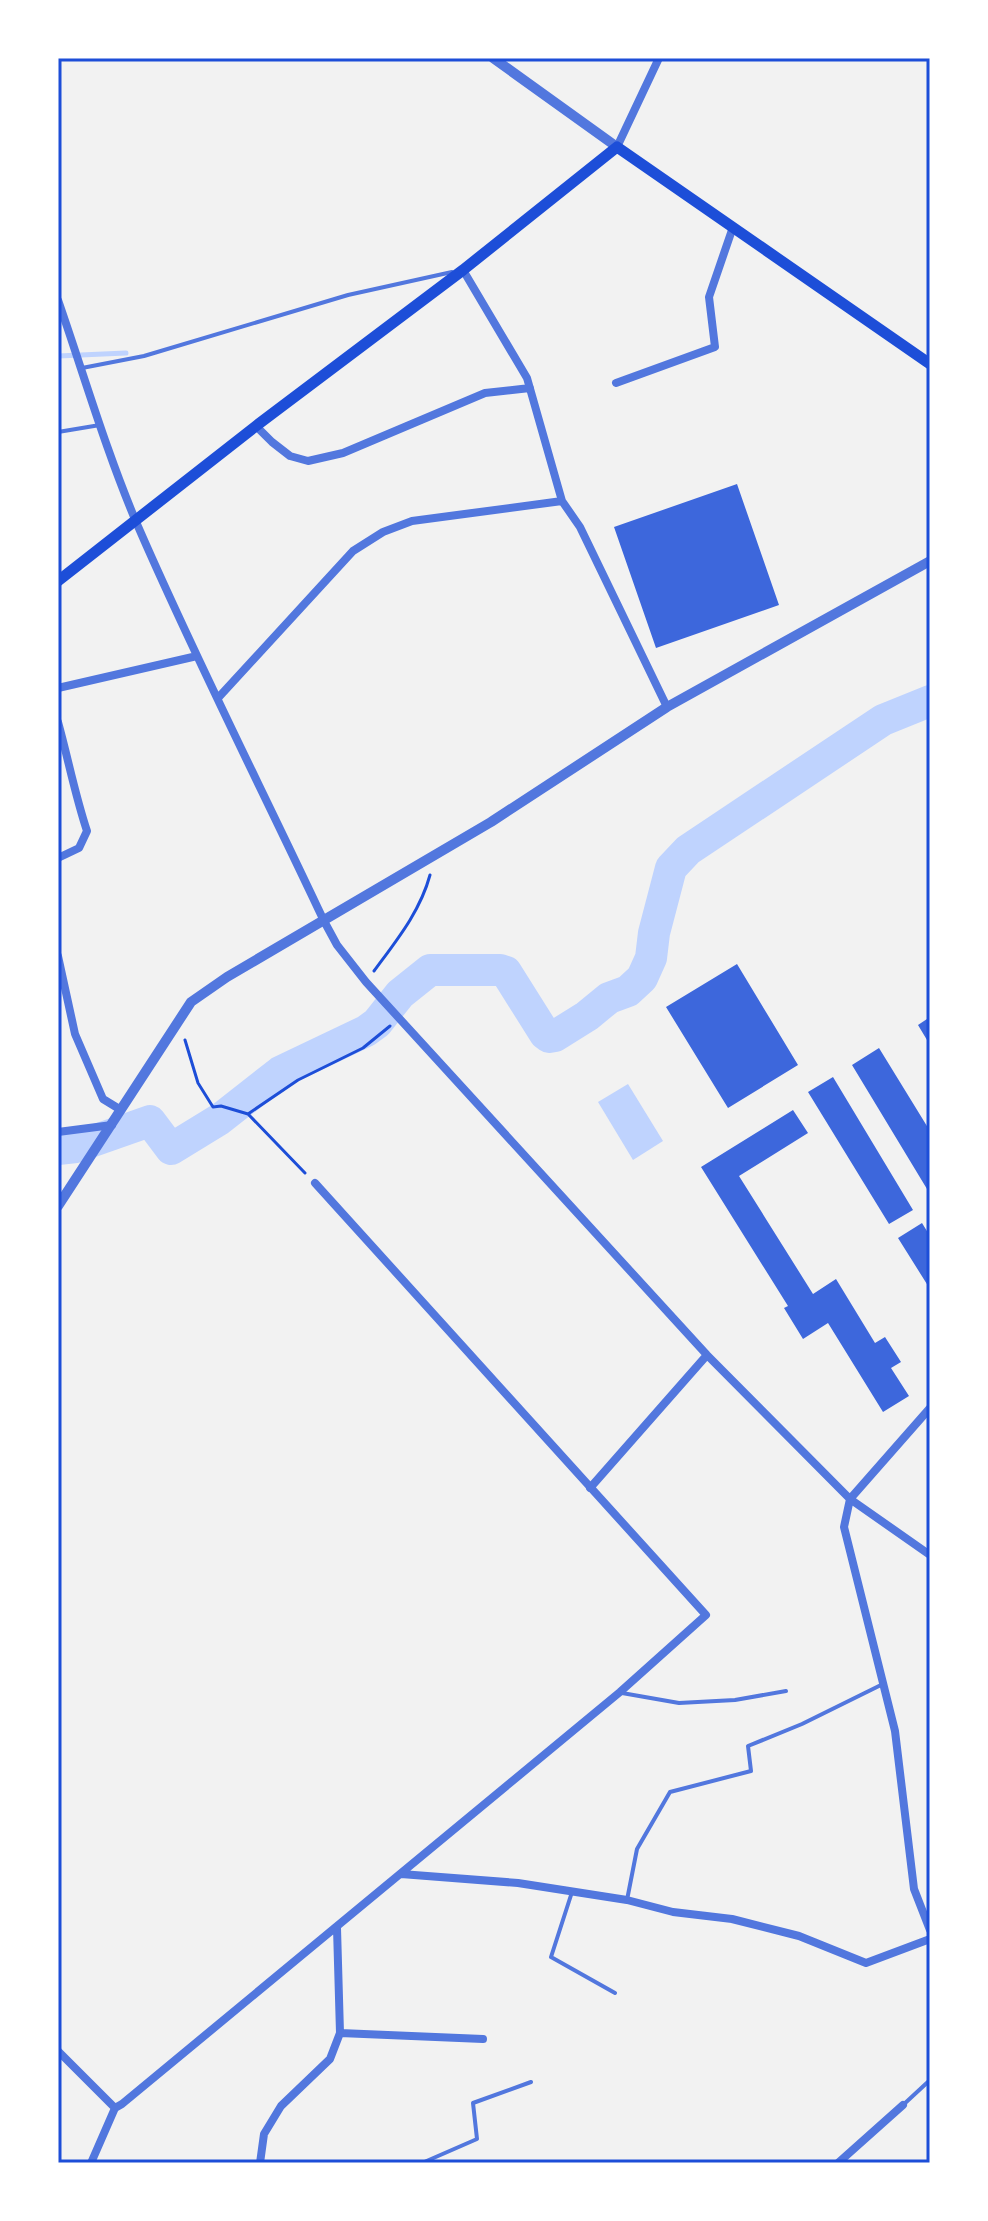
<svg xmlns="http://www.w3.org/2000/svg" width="988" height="2221" font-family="'Open Sans',sans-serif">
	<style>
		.water { fill: #bfd3fe }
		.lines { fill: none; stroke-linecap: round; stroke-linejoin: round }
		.stream { stroke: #bfd3fe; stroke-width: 5 }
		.river { stroke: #bfd3fe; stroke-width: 32 }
		.building { fill: #3d67dc }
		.path { stroke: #1d4ed8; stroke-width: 3 }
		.service { stroke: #5277de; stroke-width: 4 }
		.minor { stroke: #5277de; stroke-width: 8 }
		.tertiary { stroke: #5277de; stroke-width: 10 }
		.secondary { stroke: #1d4ed8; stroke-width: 11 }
		.neatline { fill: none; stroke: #1d4ed8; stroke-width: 3 }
	</style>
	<rect width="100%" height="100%" fill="#f2f2f2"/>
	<!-- water -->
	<path class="water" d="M628,1084L663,1141L633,1160L598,1102Z"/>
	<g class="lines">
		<!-- stream -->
		<path class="stream" d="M58,356L126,353"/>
		<!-- river -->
		<path class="river" d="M58,1149L76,1147L150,1121L171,1149L220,1119L280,1072L366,1031L377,1023L400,994L430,970H500L506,972L545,1034L549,1037L555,1036L587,1016L609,998L628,991L642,978L651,958L654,933L671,868L688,850L883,720L930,701"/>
	</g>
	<!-- building -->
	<path class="building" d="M737,484L779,605L656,648L614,527Z
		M737,964L798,1065L728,1108L666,1007Z
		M930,1017V1045L918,1025Z
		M879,1048L930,1131V1188L927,1189L852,1065Z
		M833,1077L913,1210L889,1224L808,1092Z
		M793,1110L808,1133L739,1176L813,1294L836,1279L875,1343L885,1337L901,1362L891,1368L909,1396L883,1412L828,1323L803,1339L784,1308L788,1306L701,1167Z
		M922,1223L930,1236V1289L898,1238Z"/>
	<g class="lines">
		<!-- path -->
		<path class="path" d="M374,971C396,941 420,912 430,875
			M185,1040L198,1083L213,1107L221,1106L248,1114L305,1173
			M248,1114L298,1080L363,1048L390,1026"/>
		<!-- service -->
		<path class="service" d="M82,368L144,356L348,295L452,272
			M58,432L100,425
			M622,1693L679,1703L735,1700L786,1691
			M572,1892L551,1957L615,1993
			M627,1900L637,1849L670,1792L751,1771L748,1746L802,1724L883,1684
			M903,2105L930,2080
			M422,2163L477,2139L473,2103L531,2082"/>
		<!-- minor -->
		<path class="minor" d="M617,147L659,58
			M463,270L527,378L562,501L580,527L667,707
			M58,300C84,375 106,451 137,524C195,658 262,789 324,921L337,945L366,982L707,1355L850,1499L930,1555
			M616,383L715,347L709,297L733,227
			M256,426L272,442L290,456L308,461L343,453L485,393L530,388
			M58,688L197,656
			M218,698L353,551L383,532L412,521L562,501
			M58,722C68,758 75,795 87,831L79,848L58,858
			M58,956L75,1034L103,1099L121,1110
			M58,1132L112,1125
			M930,1408L850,1499L844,1527L895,1731L914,1889L930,1930
			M590,1488L707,1355
			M401,1874L518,1883L627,1900L673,1912L732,1919L799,1936L866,1963L930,1939
			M340,2033L483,2039
			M58,2051L115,2108L122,2104L620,1692L706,1615L315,1183
			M91,2163L115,2108
			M260,2163L264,2134L281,2106L330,2059L340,2033L337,1928
			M838,2163L903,2105"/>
		<!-- tertiary -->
		<path class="tertiary" d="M493,58L617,147
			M58,1206L191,1002L227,977L491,822L667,707L930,561"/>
		<!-- secondary -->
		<path class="secondary" d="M58,581L256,426L463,270L617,147L930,364"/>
	</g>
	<!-- border -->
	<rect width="988" height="2221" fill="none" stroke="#ffffff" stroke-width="120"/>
	<rect x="60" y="60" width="868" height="2101" class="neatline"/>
</svg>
